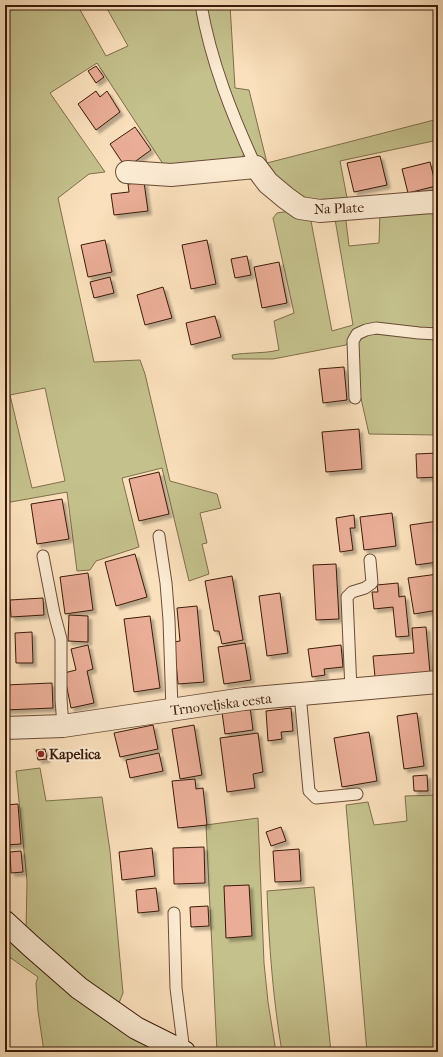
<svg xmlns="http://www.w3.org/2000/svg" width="443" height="1057" font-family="'IM FELL French Canon',serif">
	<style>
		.green { fill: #c4c18d; stroke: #806e4b; fill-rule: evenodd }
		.building { fill: #eaad97; stroke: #3b1a09; filter: url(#shadow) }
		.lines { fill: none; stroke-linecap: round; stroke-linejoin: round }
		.lane-casing { stroke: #6b4c36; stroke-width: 13 }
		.street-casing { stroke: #6b4c36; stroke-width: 24 }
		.secondary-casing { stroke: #3b1a09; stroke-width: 24 }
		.lane { stroke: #fcebd3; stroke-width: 11 }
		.street { stroke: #fcebd3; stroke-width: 22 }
		.secondary { stroke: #fcebd3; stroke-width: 22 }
		.poi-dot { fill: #8f2418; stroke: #fcebd3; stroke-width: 1.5 }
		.labels { text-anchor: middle; stroke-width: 4; stroke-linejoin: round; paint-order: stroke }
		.street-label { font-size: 14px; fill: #3b1a09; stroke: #fcebd3 }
		.poi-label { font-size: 14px; font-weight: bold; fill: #3b1a09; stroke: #fcebd3; text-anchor: start }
	</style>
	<defs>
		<filter id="shadow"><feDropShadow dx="3.5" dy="3.5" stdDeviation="1" flood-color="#0004"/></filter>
	</defs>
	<rect width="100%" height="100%" fill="#fae0bc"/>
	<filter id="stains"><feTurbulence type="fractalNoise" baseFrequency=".005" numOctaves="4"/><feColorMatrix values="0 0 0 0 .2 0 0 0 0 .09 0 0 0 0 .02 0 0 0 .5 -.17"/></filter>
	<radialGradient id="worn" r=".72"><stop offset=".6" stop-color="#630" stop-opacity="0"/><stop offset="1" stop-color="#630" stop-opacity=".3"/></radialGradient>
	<!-- green -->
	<path class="green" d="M5,5H84L79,8L106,56L128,46L105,5H198L241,142L244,153L241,160L167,170L97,63L50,93L105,172L89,174L58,198L94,362L140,360L145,374L170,481L217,494L221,508L200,513L207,543L202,544L209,574L189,581L162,468L122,478L139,547L96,561L90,570L77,571L67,492L5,503ZM45,388L65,481L32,488L10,395Z
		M205,5H230L235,88L249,90L267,163L438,119V140L340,161L348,203H301L262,167L224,84Z
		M438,209V329L379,324L350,338L346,345L273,359H233L232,355C247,352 263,354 279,350L274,321L294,313L273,218L277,213L290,211L345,213L349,246L379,243L380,210ZM335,219L353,325L332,331L311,221Z
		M375,334L438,339V435L369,434L360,394L358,343L365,335Z
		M40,768L46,801L102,797L110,851L123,993L119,1003L70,969L26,932L27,881L16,771Z
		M438,795V1052H367L346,805L368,802L374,825L407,821L405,796Z
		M258,818L264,963L268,1002L276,1052H217L206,825Z
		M314,887L331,1052H282C273,999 269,945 267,891Z
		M5,935L164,1052H44L38,1011L36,983L38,977L5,954Z"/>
	<!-- building -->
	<path class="building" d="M96,66L104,77L96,83L88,71Z
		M96,91L100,97L107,91L120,112L96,130L78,104Z
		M135,127L151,150L126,168L110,144Z
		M380,156L387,185L354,192L347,163Z
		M430,162L436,186L408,193L402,169Z
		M144,182L148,211L114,215L111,194L129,192L128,184Z
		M105,240L112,272L88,277L81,245Z
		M207,240L216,284L191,289L182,245Z
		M247,256L251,275L235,278L231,259Z
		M279,262L287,303L262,308L254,267Z
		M110,277L114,293L94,298L90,282Z
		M163,287L172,318L145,325L137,295Z
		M215,316L221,337L191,345L186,323Z
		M344,367L347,400L323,403L319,369Z
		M359,429L362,469L326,472L322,432Z
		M438,453V477L417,478L416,454Z
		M159,472L169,514L139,521L129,479Z
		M62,499L69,539L37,544L31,504Z
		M392,513L396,546L364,550L360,517Z
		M354,515L355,528H350L353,550L340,552L336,518Z
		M438,521V562L416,565L410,525Z
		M135,554L147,597L116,606L105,562Z
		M336,564L339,619L316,620L313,565Z
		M88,573L93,610L65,614L60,577Z
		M438,574V610L414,614L408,578Z
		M232,576L243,640L222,644L219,631H214L205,581Z
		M398,583L399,597L405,596L409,636L396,637L393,607L374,609L372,592H378L377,585Z
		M280,593L288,653L267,656L259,596Z
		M43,598L44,615L11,617L10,600Z
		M197,606L204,682L178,684L174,642L180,641L177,608Z
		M69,615L88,616V642L68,641Z
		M150,616L160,688L134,692L124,619Z
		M426,627L430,673L375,677L373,656L414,653L412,628Z
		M32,632L33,663H16L15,633Z
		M245,643L251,680L224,684L218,647Z
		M88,645L93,669L87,671L94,703L71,708L64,673L76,670L71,649Z
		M341,645L343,667L324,669L325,675L312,677L308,649Z
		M52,683L53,708L5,710V685Z
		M250,707L253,730L225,734L222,712Z
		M291,708L293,731L281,732L282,739L268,741L266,711Z
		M417,713L424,766L404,769L397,716Z
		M153,725L158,749L120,757L114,733Z
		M194,725L202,775L180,779L172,729Z
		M369,732L377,781L342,787L334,738Z
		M258,733L263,772L253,774L255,788L227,792L220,738Z
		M45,749L47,759L38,760L36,750Z
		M159,753L163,771L130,778L126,760Z
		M427,775L428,791H414L413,776Z
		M195,779L196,789L203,788L207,825L178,828L172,781Z
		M18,804L21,844L5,845V805Z
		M281,827L286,841L271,846L266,832Z
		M204,847L205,883L174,884L173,848Z
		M152,848L155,876L122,880L119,852Z
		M299,849L301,881L275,882L273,851Z
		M21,851L23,872L11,873L10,852Z
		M249,885L252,936L226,938L224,886Z
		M156,888L159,911L138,913L136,890Z
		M208,906L209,926L191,927L190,907Z"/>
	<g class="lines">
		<!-- lane casing -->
		<g class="lane-casing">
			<path id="lane" d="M201,5C211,62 232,115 256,167
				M355,398L353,341L357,334L366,330L376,328L419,333L438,334
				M159,536L166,583L169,620L172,710
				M43,556L54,613L61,639V699L63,726
				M351,690L347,597L352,592L365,588L372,583L370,560
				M300,694L309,791L316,798L357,794
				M174,913L176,988L184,1052"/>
		</g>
		<!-- street casing -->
		<g class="street-casing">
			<path id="street" d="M127,172L171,175L256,167L268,183L286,198L300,208L320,211L431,202L438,203
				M5,728L63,726L244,699L438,682"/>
		</g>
		<!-- secondary casing -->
		<g class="secondary-casing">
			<path id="secondary" d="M5,922L31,946L79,988L136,1028L184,1052"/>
		</g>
		<!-- lane -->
		<use href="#lane" class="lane"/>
		<!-- street -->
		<use href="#street" class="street"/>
		<!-- secondary -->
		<use href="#secondary" class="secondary"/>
	</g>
	<!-- markers -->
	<circle class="poi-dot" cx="41" cy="754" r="4"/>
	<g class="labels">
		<!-- street labels -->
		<g class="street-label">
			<text transform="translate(339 208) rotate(-2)" y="5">Na Plate</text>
			<text transform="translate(221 704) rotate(-7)" y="5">Trnoveljska cesta</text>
		</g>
		<!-- poi labels -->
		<g class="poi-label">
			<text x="49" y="759">Kapelica</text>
		</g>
	</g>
	<!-- margin -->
	<rect width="443" height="1057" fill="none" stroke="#fae0bc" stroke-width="20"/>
	<rect x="6" y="6" width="431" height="1045" fill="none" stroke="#3b1a09" stroke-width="2"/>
	<rect x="10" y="10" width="423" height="1037" fill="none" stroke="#3b1a09"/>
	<rect width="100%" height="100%" filter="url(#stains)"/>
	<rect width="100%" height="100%" fill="url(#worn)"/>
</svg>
